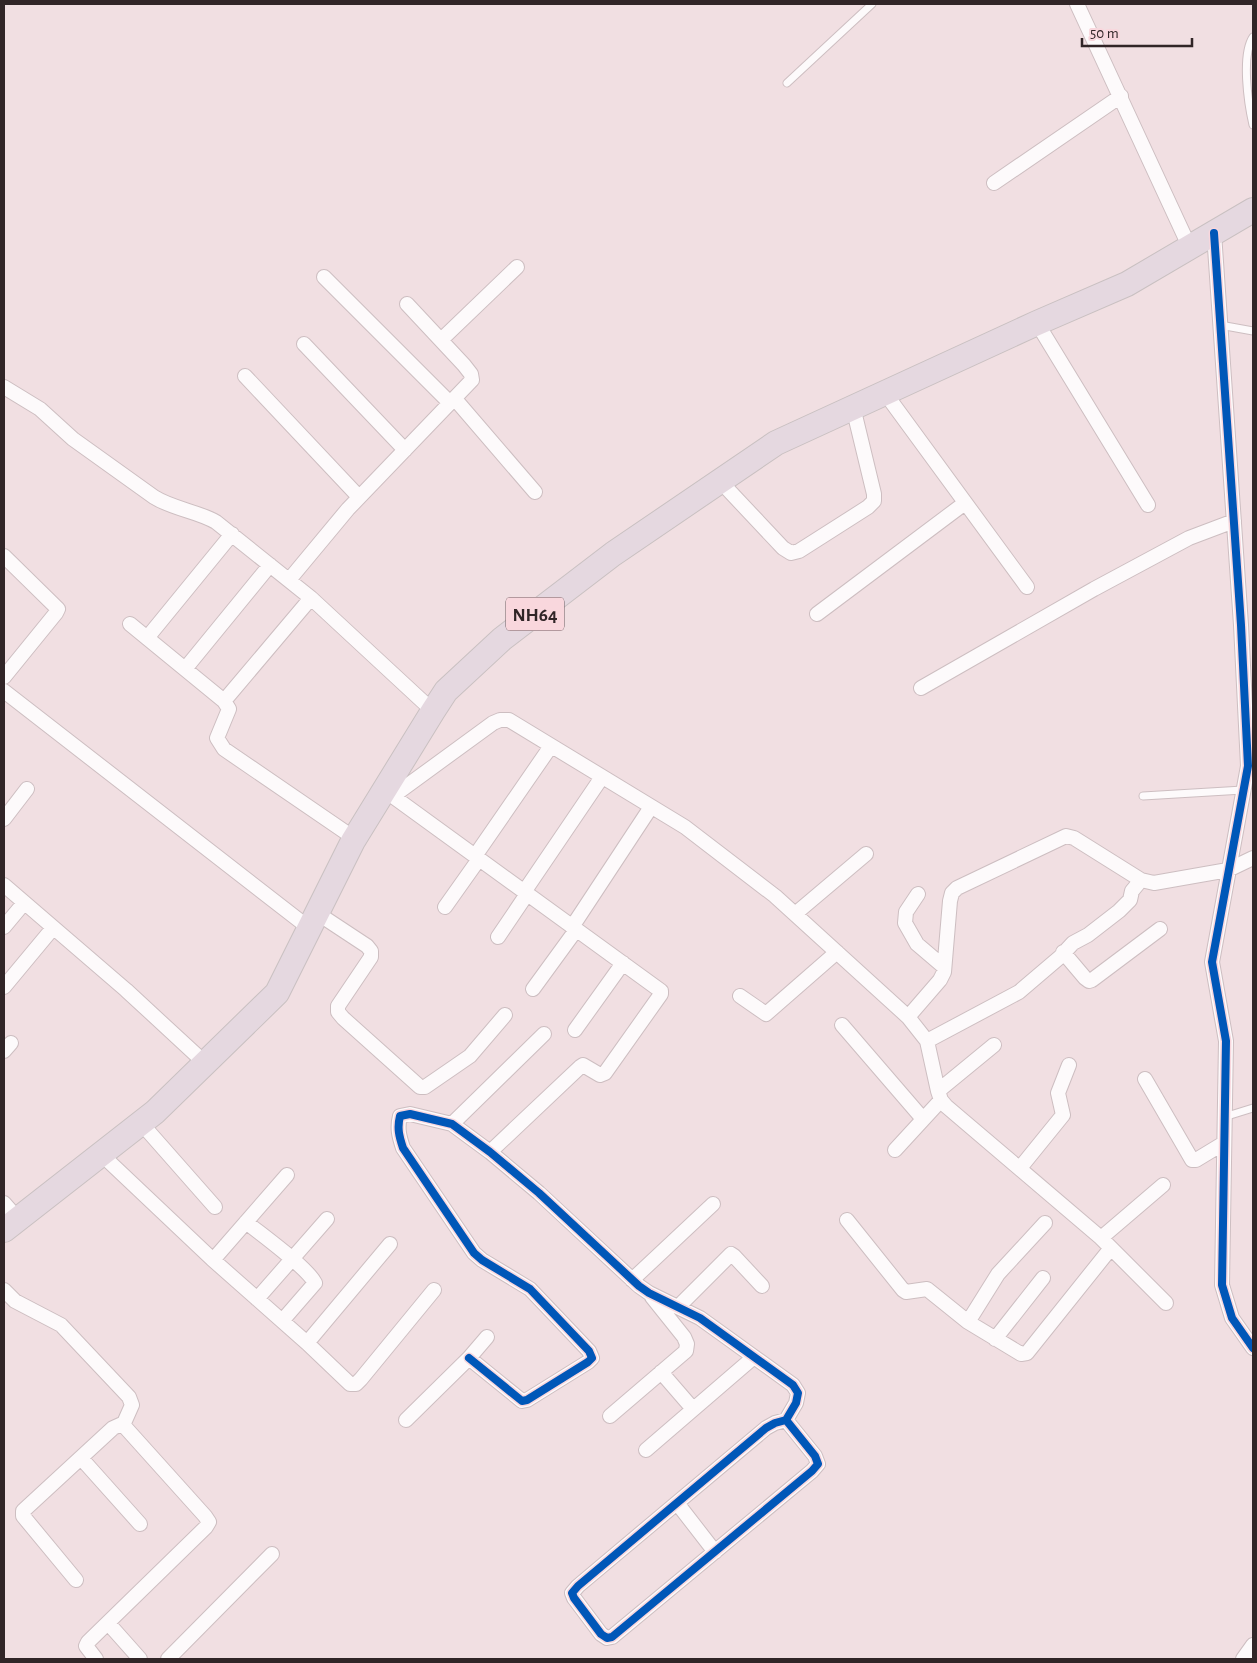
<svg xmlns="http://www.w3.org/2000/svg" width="1257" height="1663" font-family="'Alegreya Sans',sans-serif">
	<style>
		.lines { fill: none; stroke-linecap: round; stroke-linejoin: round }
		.lane-casing { stroke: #cdbec1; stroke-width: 9 }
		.street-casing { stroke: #cdbec1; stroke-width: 16 }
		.highway-casing { stroke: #c9c0c1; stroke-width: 26 }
		.lane { stroke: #fdfafb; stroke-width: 7 }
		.street { stroke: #fdfafb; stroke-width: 14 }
		.highway { stroke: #e5d8e0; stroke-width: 24 }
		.cycleway-casing { stroke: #f9d7dd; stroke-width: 11 }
		.cycleway { stroke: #0057b8; stroke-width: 8 }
		.labels { text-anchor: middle; stroke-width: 4; stroke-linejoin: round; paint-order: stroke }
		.shield { fill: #f9d7dd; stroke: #6d5a5e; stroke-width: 1 }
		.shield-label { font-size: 19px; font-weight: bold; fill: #312527 }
	</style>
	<rect width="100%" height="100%" fill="#f1dfe2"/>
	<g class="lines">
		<!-- lane casing -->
		<g class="lane-casing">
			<path id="lane" d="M1253,37C1241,55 1248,103 1253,125
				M787,83L872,4
				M1220,325L1253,331
				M1143,796L1243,790
				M1224,1117L1253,1108"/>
		</g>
		<!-- street casing -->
		<g class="street-casing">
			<path id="street" d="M1077,4L1190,248
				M994,183L1121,96
				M1214,233L1241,625L1248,766L1212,962L1226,1041L1222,1285L1232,1318L1253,1348
				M324,277L450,403
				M1037,323L1148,505
				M441,340L517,267
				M304,344L405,450
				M245,376L359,497
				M4,387L40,409L73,439L154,497C173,509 197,511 216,522L311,598L433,711
				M885,393L1027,587
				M455,399L535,492
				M720,481L783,548L791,553L799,551L868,507L874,501V494L853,407
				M4,556L58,609L56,613L4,677
				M289,580L348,509L472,380L471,374L464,365L407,304
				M817,614L965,503
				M130,624L224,701L229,709L217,738L224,749L354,838
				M147,638L232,534
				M185,669L270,565
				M921,688L1094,589L1189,538L1234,521
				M4,691L309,928
				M224,701L311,598
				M387,792L661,991V994L605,1073L600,1075L583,1065L580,1067L490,1152
				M393,796L493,723L500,720H509L685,827L775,896L908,1017L927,1041L938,1091L941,1100L946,1106L1101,1238L1166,1303
				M4,819L27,789
				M475,856L551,746
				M4,885L126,990L205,1063
				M524,892L602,777
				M918,894L906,912L905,923L917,944L944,967
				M445,907L479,859
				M317,913L367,946L371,951V957L338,1006V1012L343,1018L420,1087H425L470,1056L505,1015
				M795,914L866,854
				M4,927L24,903
				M572,927L651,807
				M498,937L527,894
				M1063,952L1085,978L1089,981L1092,980L1160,929
				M4,987L53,928
				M533,989L576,930
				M740,996L766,1014L837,952
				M908,1017L940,980L944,972L950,901L952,893L957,888L1066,836L1074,838L1141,880
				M842,1025L923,1119
				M575,1030L623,963
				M927,1041L1019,992L1060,957L1073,943L1088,935L1119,911L1130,900L1132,891L1141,880L1154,883L1228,870L1253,858
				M4,1051L11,1043
				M1145,1079L1192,1160H1196L1224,1143
				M938,1091L994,1045
				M141,1123L215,1207
				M452,1124L544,1034
				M895,1150L941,1100
				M101,1154L212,1259L307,1343L350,1384H356L361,1379L434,1290
				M1020,1168L1063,1115L1058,1093L1069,1065
				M4,1203L18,1219
				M847,1220L903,1290L906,1292L927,1289L968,1322L1021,1354L1027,1353L1111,1248
				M246,1222C262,1235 307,1267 315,1283L282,1321
				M1101,1238L1163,1185
				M213,1260L287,1175
				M632,1280L713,1204
				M4,1290L15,1301L61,1325L129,1397L132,1405L124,1423L125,1427L205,1516L209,1522L206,1527L88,1642L86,1646L96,1659
				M257,1299L327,1219
				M678,1307L731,1254L734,1256L762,1286
				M968,1322L998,1274L1045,1223
				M995,1339L1043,1278
				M307,1343L390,1244
				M469,1358L522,1401L527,1400L588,1362L592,1358L589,1351L530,1289L482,1260L474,1253L403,1148C399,1136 397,1128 400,1116L410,1114L452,1124L490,1152L539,1193L639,1286L649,1293L700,1318L793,1385L798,1393L796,1403L786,1420L815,1456L818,1464L812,1471L612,1637L607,1638L601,1634L574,1598L572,1593L578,1586L766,1428L775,1423L786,1420
				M661,1372L693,1409
				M610,1416L686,1351L687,1344L684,1337L652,1297
				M406,1420L469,1358L487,1337
				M646,1450L754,1357
				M81,1458L140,1524
				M677,1503L715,1552
				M76,1580L23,1516V1511L113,1428L124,1423
				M108,1623L140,1659
				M168,1659L272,1554
				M1243,1659L1253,1645"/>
		</g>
		<!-- highway casing -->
		<g class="highway-casing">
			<path id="highway" d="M4,1230L155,1112L277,993L353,841L433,711L446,691L502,639L613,554L776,443L1037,323L1127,284L1253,210"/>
		</g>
		<!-- lane -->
		<use href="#lane" class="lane"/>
		<!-- street -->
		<use href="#street" class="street"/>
		<!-- highway -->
		<use href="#highway" class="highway"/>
		<!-- cycleway casing -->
		<g class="cycleway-casing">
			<path id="cycleway" d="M1214,233L1241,625L1248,766L1212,962L1226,1041L1222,1285L1232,1318L1253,1348
				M469,1358L522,1401L527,1400L588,1362L592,1358L589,1351L530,1289L482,1260L474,1253L403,1148C399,1136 397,1128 400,1116L410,1114L452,1124L490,1152L539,1193L639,1286L649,1293L700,1318L793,1385L798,1393L796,1403L786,1420L815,1456L818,1464L812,1471L612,1637L607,1638L601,1634L574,1598L572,1593L578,1586L766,1428L775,1423L786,1420"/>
		</g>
		<!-- cycleway -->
		<use href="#cycleway" class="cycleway"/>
	</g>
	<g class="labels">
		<!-- shield labels -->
		<rect class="shield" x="506" y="597.5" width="58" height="33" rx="4"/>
		<g class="shield-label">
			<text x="535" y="621">NH64</text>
		</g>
	</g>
	<!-- border -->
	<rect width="1257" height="1663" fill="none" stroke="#312527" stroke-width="10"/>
	<!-- scale -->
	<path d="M1082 38v8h110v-8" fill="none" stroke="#312527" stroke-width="2.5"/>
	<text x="1090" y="38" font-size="15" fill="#312527" stroke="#f9d7dd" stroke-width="4" paint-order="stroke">50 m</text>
</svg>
